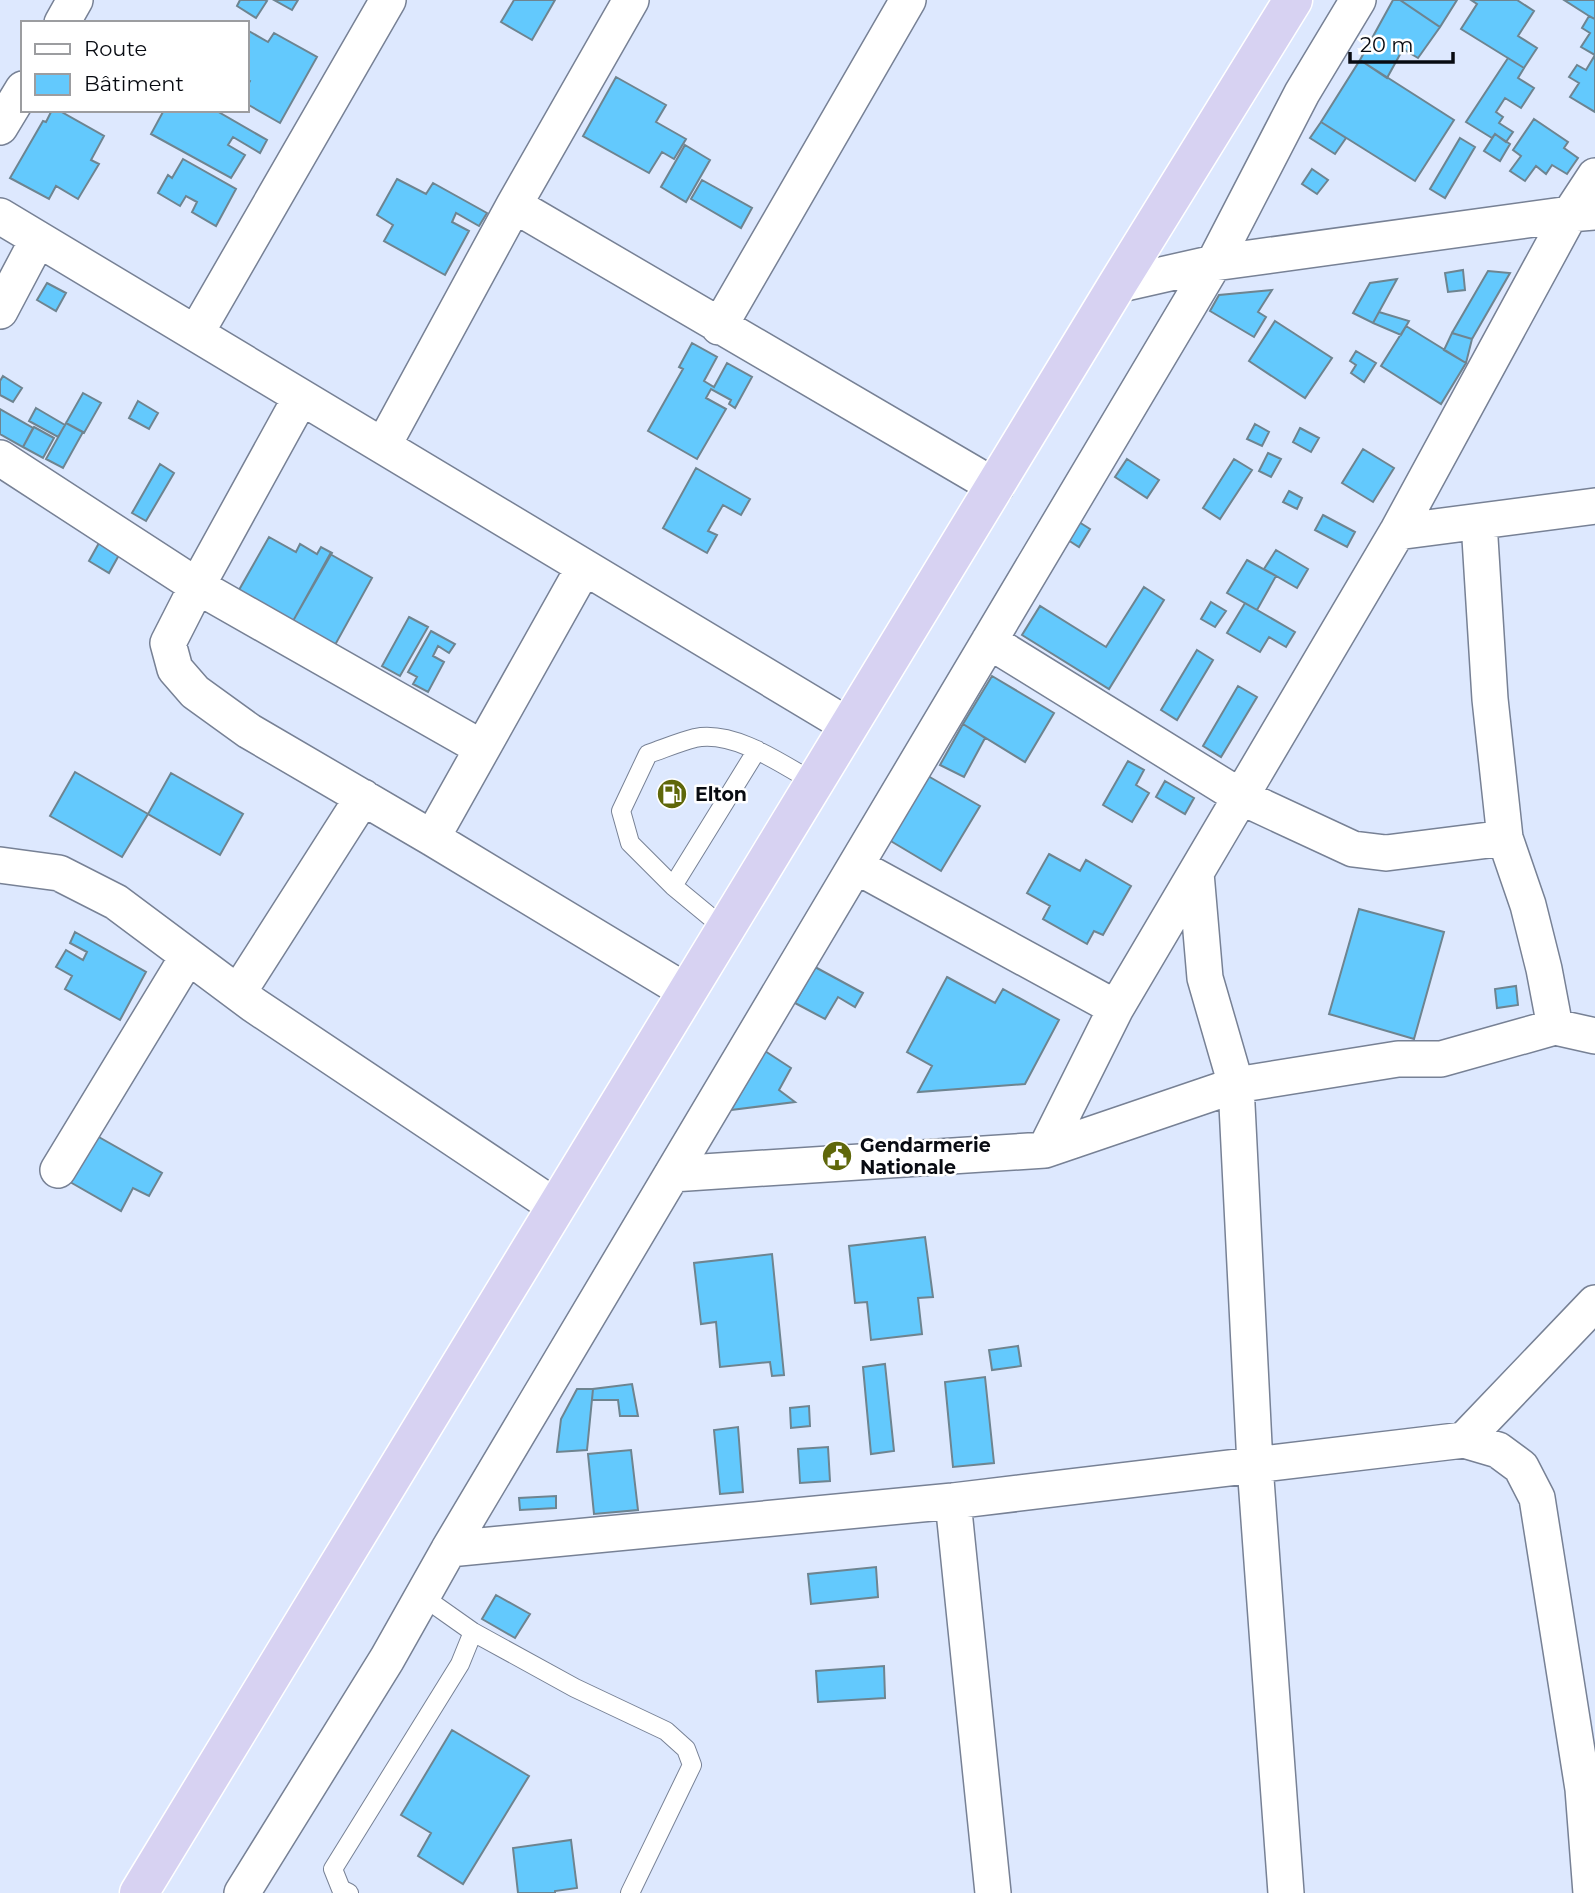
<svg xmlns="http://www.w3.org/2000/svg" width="1595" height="1893" font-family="Montserrat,sans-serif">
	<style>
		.building { fill: #63c9fd; stroke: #6e8490; stroke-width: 2 }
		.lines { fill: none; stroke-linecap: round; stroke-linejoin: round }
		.lane-casing { stroke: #778195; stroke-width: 20 }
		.street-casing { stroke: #778195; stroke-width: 38 }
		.highway-casing { stroke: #fff; stroke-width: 41 }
		.lane { stroke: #fff; stroke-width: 18 }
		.street { stroke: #fff; stroke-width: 35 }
		.highway { stroke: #d7d2f2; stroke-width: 38 }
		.labels { text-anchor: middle; stroke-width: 5; stroke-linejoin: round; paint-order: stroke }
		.poi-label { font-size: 19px; font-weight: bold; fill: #080b12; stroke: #fff; text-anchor: start }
	</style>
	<rect width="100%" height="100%" fill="#dde8fe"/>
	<!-- building -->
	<path class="building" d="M240,0H265L267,1L256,18L237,6Z
		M274,0H298L292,10Z
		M514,0H555L532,40L501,22Z
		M1393,0H1400L1440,27L1418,58L1403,49L1387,78L1360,60Z
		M1400,0H1457L1440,27Z
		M1471,0H1517L1534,11L1518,36L1537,48L1524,68L1461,29L1477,4Z
		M1564,0H1595V19L1589,16Z
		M1589,16L1595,19V55L1581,47L1590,33L1582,28Z
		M247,30L268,42L274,33L317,57L280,123L247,104V86L250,81L247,79Z
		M1595,55V112L1570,97L1579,83L1569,77L1577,65L1586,70Z
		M1508,58L1524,68L1518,78L1534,88L1521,108L1505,98L1496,112L1503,117L1499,123L1513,132L1506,142L1495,134L1492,138L1466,122Z
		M1360,60L1454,120L1415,181L1321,122Z
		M616,77L666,105L656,122L686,139L674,159L662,152L649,173L583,136Z
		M52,110H58L104,136L91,160L99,164L78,199L56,186L49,199L10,178L43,121L46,122Z
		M164,110H215L267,140L260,153L233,137L228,145L245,155L231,178L151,134Z
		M1534,119L1568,142L1564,148L1578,158L1567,174L1552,165L1546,174L1536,166L1525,181L1510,171L1521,156L1513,150Z
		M1321,122L1346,138L1335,154L1310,138Z
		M1495,134L1510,144L1500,161L1484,151Z
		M1460,138L1475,147L1445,198L1430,189Z
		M685,145L710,160L686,202L661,187Z
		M183,159L236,189L216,226L192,212L197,202L186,196L180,206L158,193L168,175L172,178Z
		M1312,169L1328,180L1317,194L1302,184Z
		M397,179L426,194L433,183L487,213L479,226L456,213L452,222L469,231L445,275L384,241L393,225L377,215Z
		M702,180L752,208L741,228L691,199Z
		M1463,270L1465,290L1448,292L1445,273Z
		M1488,271L1510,273L1472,339L1452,333Z
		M1397,279L1373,323L1353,313L1370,283Z
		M47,283L66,293L56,311L37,300Z
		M1272,290L1258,312L1266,317L1254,337L1210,311L1219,295Z
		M1379,312L1409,321L1401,335L1373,323Z
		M1275,321L1332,358L1305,398L1249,361Z
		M1406,326L1466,363L1441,404L1381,366Z
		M1452,333L1472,339L1466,363L1444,350Z
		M692,343L717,357L704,381L714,387L727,363L752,377L735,408L729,404L731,400L711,389L706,398L726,409L697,459L648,431L683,369L679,367Z
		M1356,351L1376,363L1364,382L1351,373L1356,365L1350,361Z
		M3,376L22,388L13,402L0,395V381Z
		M83,393L101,403L84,433L66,423Z
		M138,401L158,413L149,429L129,418Z
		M36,408L65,425L58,437L29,421Z
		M0,409L33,428L23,447L0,434Z
		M66,423L83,432L63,468L46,459Z
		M1255,424L1269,432L1262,446L1247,439Z
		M34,427L54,438L43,458L23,447Z
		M1300,428L1319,438L1311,452L1293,442Z
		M1363,449L1394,468L1373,502L1342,483Z
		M1268,453L1281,459L1271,477L1259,471Z
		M1127,459L1159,480L1147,498L1115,477Z
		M1234,459L1252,470L1220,519L1203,508Z
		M160,464L174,473L146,521L132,513Z
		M696,468L750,499L741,515L723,505L708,531L717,535L707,553L663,528Z
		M1289,491L1302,498L1297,509L1283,502Z
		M1323,515L1355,532L1347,547L1315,530Z
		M1079,522L1090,529L1079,547L1068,540Z
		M269,537L296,552L300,544L317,554L321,547L332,553L293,621L239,590Z
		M99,543L119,555L109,573L89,561Z
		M1276,550L1308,569L1297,588L1264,569Z
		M330,554L372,578L335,645L293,621Z
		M1247,560L1276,576L1257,610L1227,593Z
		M1144,587L1164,600L1109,689L1022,635L1040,606L1106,647Z
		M1211,602L1226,611L1215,627L1201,619Z
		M1245,603L1295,632L1286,647L1269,637L1260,652L1227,633Z
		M409,617L428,627L400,676L382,666Z
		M431,631L455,644L449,653L438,646L433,656L444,662L428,692L413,684L417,677L408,672Z
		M1197,650L1213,660L1177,720L1161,710Z
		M992,676L1054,713L1025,762L963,724Z
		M1238,686L1257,697L1221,757L1203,746Z
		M963,724L985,738L964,777L940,765Z
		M1128,761L1144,770L1136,785L1149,793L1132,822L1103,805Z
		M75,772L148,814L122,857L50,816Z
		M171,773L243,814L220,855L148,814Z
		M928,776L980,806L941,871L889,840Z
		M1165,781L1194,798L1185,814L1156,797Z
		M1049,854L1080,871L1086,860L1131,886L1103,935L1094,931L1087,944L1043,919L1050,906L1027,893Z
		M1359,909L1444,932L1414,1039L1329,1014Z
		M75,932L146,972L120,1020L65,989L72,976L56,967L66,950L83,960L87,952L70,943Z
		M815,967L863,993L855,1007L838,997L825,1019L795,1003Z
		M947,977L995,1003L1003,989L1059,1020L1025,1084L918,1092L932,1066L907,1052Z
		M1516,986L1518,1005L1497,1008L1495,989Z
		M765,1051L791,1068L779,1090L795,1102L731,1110Z
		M90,1132L162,1173L149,1196L133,1188L121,1211L63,1178Z
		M925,1237L933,1297L918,1298L922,1334L871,1340L867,1302L855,1303L849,1246Z
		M772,1254L784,1375L772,1376L770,1362L720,1367L716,1322L701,1324L694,1263Z
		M1018,1346L1021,1366L992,1370L989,1350Z
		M885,1364L894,1451L871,1454L863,1367Z
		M985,1377L994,1463L953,1467L945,1382Z
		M632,1384L638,1416H620L618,1400H592L593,1389Z
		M577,1389H593L587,1450L557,1452L561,1419Z
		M809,1406L810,1426L791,1428L790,1408Z
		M738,1427L743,1492L720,1494L714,1430Z
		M828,1447L830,1481L800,1483L798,1449Z
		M631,1450L638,1510L594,1514L588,1454Z
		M556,1496V1508L520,1510L519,1498Z
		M876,1567L878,1597L811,1604L808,1574Z
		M496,1595L530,1614L515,1638L482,1619Z
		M884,1666L885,1698L818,1702L816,1671Z
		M452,1730L529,1776L463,1884L418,1856L431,1833L401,1815Z
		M571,1840L577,1888L555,1891V1893H518L513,1848Z"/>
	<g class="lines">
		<!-- lane casing -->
		<g class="lane-casing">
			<path id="lane" d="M673,886L757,750
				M725,929L673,886L630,843L621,811L648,754C663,749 679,742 695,738C734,730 782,764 815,783
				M422,1596L473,1632L575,1688L666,1731L686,1749L692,1765L630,1893
				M349,1893L341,1889L333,1869L460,1664L473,1632"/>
		</g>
		<!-- street casing -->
		<g class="street-casing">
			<path id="street" d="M62,23L75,0
				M0,127L23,89
				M514,205L996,487
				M0,216L849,726
				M1117,285L1214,263L1570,214L1595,212
				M0,311L38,239
				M719,327L908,0
				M196,333L388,0
				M301,397L197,586L168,643L175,669L195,692L249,731L432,838L687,992
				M383,446L514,205L631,0
				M0,458L197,586L482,748
				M1479,522L1490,699L1505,838L1528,905L1544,969L1555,1027L1595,1036
				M1397,532L1570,214L1595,176
				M989,641L1241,797L1353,849L1386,853L1505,838
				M432,838L584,567
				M0,865L59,873L116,902L254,1005L556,1207
				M856,866L1116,1008
				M1196,873L1205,978L1236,1085L1255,1465L1286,1893
				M238,993L363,797
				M1045,1150L1116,1008L1397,532L1595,506
				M58,1170L188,956
				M672,1174L1045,1150L1236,1085L1398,1059H1441L1555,1027
				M1464,1440L1595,1303
				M953,1501L993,1893
				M449,1549L953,1501L1464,1440L1498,1450L1521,1467L1537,1498L1583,1789L1591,1893
				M242,1893L387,1659L449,1549L1214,263L1302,93L1358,0"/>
		</g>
		<!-- highway casing -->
		<g class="highway-casing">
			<path id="highway" d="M139,1893L1117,285L1293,0"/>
		</g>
		<!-- lane -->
		<use href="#lane" class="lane"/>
		<!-- street -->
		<use href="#street" class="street"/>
		<!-- highway -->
		<use href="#highway" class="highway"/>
	</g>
	<!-- icons -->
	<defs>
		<g id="fuel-disc" transform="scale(1.575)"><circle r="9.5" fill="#5f670a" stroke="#fff"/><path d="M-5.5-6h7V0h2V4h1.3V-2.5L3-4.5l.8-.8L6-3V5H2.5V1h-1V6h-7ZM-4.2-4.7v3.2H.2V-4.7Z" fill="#fff"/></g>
		<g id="civic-disc" transform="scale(1.575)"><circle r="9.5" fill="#5f670a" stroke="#fff"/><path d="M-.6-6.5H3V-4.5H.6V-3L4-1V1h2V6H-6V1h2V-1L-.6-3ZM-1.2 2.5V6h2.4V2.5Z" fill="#fff"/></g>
	</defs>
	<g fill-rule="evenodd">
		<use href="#fuel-disc" x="672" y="794"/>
		<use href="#civic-disc" x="837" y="1156"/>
	</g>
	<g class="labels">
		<!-- poi labels -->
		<g class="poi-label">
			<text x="695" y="801">Elton</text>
			<text x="860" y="1152">Gendarmerie<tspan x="860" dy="22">Nationale</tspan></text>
		</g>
	</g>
	<!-- legend -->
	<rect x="21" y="21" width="228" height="91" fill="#ffffff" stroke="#9c9da0" stroke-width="2"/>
	<rect x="35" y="44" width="35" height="10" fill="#ffffff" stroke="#9c9da0" stroke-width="2"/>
	<text x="84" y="56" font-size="21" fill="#080b12">Route</text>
	<rect x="35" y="74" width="35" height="21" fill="#63c9fd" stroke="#9c9da0" stroke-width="2"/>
	<text x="84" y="91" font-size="21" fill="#080b12">Bâtiment</text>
	<!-- scale -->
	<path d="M1350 52v10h103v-10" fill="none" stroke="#080b12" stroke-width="3.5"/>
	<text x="1360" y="52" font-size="21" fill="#080b12" stroke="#ffffff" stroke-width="5" paint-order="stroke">20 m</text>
</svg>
